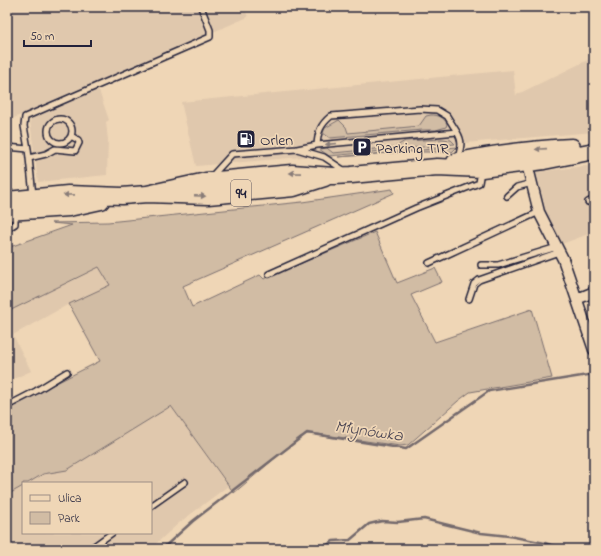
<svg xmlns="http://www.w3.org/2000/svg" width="601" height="556" font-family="'Indie Flower',sans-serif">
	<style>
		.built { fill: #e0c8ad }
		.green { fill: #d1bca4; stroke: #7a6f70 }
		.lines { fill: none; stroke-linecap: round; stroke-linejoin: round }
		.stream { stroke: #73696c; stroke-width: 2.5 }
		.service-casing { stroke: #22223b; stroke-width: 8 }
		.minor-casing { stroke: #22223b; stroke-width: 13 }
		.primary-casing { stroke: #22223b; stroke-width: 19 }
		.service { stroke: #efd6b6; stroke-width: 5 }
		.minor { stroke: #efd6b6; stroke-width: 10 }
		.primary { stroke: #efd6b6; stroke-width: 16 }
		.oneway { fill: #887c78 }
		.labels { text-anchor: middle; stroke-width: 3.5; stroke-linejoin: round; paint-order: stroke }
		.shield { fill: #efd6b6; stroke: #605860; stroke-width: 1 }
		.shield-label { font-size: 15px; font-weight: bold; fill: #22223b }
		.poi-label { font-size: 16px; fill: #22223b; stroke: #efd6b6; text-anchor: start }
		.water-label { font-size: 17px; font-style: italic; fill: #4a4553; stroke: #efd6b6 }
	</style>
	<rect width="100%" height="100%" fill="#efd6b6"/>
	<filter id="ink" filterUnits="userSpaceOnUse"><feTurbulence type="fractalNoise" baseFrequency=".025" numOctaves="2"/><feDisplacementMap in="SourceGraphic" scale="8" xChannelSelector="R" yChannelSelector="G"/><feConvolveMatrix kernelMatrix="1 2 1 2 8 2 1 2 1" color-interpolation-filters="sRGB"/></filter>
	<g filter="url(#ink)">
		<!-- built -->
		<path class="built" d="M7,7H244L248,17L7,121Z
			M594,57V132L196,166L181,102L513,70L516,95Z
			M98,88L109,120L106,122L108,140L107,175L38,182L30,121L34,115Z
			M594,165V232L559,245L527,173Z
			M99,267L110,285L69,304L13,335L31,371L7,382V312Z
			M171,406L228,486L179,523L150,549H7V495L23,486V533H151V483H28L43,474L67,470Z"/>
		<!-- green -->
		<path class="green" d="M431,115C438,115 444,117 447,124L446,127L436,130H422L330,138L323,133L325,128L339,120L346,127L348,133L419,126L426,116Z
			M442,139L451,140L455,144L329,156L319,149L327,148L333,153L395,147L405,141Z
			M457,147L452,152H403L338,157Z
			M392,189L394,193L183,286L192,307L260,275L264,279L375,232L397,283L435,268L442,282L411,295L435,342L532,309L552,378L470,392L458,401L408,445L400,446L318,434H307L300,437L234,493L171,406L67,470L43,474L28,483H23V486L7,495V408L100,361L69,304L110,285L99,267L7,312V248L72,225L51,223L108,222L302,202Z"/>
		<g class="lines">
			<!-- stream -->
			<path class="stream" d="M162,549L193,521L307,433L406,449L489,391L594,374
				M321,549L333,541L350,540L369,524L382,521L398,522L424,519L481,533L509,536L545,543L562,549"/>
			<!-- service casing -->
			<g class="service-casing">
				<path id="service" d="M48 131a12 12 0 1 1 24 0a12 12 0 1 1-24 0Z
					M317,145C318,132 320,125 331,116L420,109L437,110L447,116L457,132
					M7,147L28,149L33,195
					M28,149L24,126L25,117L210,37V30L201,7
					M297,149L317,145L457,132C463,142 461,147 458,158
					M29,158L46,154L55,149L75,151L79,143L78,140L71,136
					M212,176L232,154L297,149L324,157L345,171
					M507,196L517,187L532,183
					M588,202L594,199
					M7,229L15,224V213
					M429,263L539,212
					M481,265H498L557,247
					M269,274L416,208L479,183L481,171
					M469,299L474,284L479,280L559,252
					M7,406L36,391L67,372
					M151,506L185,482
					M90,549L112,533"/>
			</g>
			<!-- minor casing -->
			<g class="minor-casing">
				<path id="minor" d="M527,164L539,212L563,259L594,350
					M577,299L594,292"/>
			</g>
			<!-- primary casing -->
			<g class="primary-casing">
				<path id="primary" d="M455,162C494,153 533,149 572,147
					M147,194L206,181L228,179L292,173L334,176L351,175L437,167L482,169L544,161L594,151
					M7,200L68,194L122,196L147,194L208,196L294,188L325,178
					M7,212L69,208L101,201"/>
			</g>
			<!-- service -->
			<use href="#service" class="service"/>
			<!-- minor -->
			<use href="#minor" class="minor"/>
			<!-- primary -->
			<use href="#primary" class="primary"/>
		</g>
		<!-- one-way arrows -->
		<defs><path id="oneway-solid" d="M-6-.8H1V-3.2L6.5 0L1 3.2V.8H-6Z"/></defs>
		<g class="oneway">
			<use href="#oneway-solid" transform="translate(331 144) rotate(175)"/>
			<use href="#oneway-solid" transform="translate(541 149) rotate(176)"/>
			<use href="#oneway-solid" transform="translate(295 173) rotate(-179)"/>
			<use href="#oneway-solid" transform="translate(69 195) rotate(179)"/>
			<use href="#oneway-solid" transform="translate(200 196) rotate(2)"/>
		</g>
	</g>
	<!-- icons -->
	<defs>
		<g id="fuel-square" transform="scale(1)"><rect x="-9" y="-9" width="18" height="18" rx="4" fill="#22223b" stroke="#efd6b6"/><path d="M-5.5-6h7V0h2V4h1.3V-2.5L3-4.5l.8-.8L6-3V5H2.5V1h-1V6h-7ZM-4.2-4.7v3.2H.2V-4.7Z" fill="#fff"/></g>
		<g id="parking-square" transform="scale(1)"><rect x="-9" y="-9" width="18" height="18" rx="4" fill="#22223b" stroke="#efd6b6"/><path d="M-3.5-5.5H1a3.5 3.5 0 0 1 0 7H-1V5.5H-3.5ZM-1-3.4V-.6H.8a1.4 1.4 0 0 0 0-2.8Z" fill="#fff"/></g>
	</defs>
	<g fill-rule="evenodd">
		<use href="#fuel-square" x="246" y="139"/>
		<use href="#parking-square" x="362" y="147"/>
	</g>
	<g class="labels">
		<!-- shield labels -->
		<rect class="shield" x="231" y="180" width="20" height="26" rx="3"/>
		<g class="shield-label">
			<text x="241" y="198">94</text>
		</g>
		<!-- poi labels -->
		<g class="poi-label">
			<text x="260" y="145">Orlen</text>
			<text x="376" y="153">Parking TIR</text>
		</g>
		<!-- water labels -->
		<g class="water-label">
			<text transform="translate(369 430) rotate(8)" y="6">Młynówka</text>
		</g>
	</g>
	<!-- margin -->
	<rect width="601" height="556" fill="none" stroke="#efd6b6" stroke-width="24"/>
	<rect x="12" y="12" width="577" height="532" fill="none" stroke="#22223b" stroke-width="1.5" filter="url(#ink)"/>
	<!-- legend -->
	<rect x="22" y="482" width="130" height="52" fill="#efd6b6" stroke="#9d8e85"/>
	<rect x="30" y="495" width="20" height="6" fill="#efd6b6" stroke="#9d8e85"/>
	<text x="58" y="502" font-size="12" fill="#22223b">Ulica</text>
	<rect x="30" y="512" width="20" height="12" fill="#d1bca4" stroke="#9d8e85"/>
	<text x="58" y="522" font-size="12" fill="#22223b">Park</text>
	<!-- scale -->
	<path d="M24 40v6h67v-6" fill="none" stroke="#22223b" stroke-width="2"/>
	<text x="30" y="40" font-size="12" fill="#22223b" stroke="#efd6b6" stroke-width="3" paint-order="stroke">50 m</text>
</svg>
